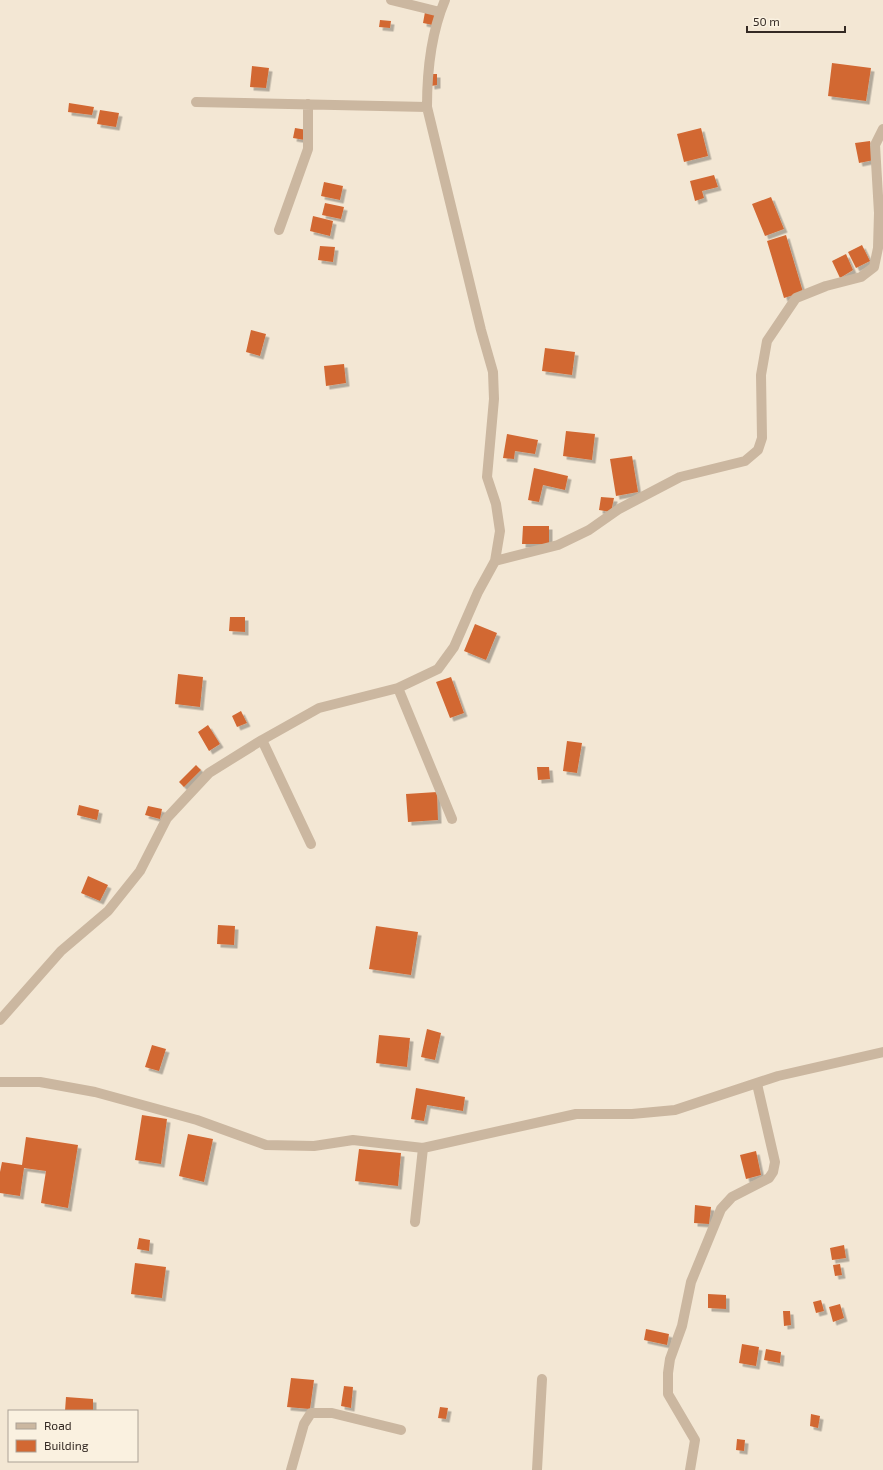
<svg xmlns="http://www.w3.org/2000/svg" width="883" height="1470" font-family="'Exo 2',sans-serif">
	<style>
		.building { fill: #d26833; filter: url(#shadow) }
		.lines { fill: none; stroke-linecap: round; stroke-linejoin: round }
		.street { stroke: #cbb7a0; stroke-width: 10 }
	</style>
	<defs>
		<filter id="shadow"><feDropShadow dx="3.5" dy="3.5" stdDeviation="0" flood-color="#0004"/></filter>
	</defs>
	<rect width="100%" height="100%" fill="#f3e7d4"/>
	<!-- building -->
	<path class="building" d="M425,12L435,14L433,25L423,23Z
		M380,20L391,21L390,28L379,27Z
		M832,63L871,68L866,101L828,96Z
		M252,66L269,68L266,88L250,87Z
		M430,74H437V85L431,86Z
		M69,103L94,107L92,115L68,112Z
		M100,110L119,113L116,127L97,124Z
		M295,128L307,130L305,140L293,138Z
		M701,128L708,156L684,162L677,134Z
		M870,141L874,160L859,163L855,143Z
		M714,175L718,187L702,191L704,198L695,201L690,181Z
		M324,182L343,186L340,200L321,196Z
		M771,197L784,229L765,236L752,204Z
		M325,203L344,207L341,219L322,215Z
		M313,216L333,221L330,236L310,231Z
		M786,235L803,292L784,298L767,241Z
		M862,245L870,261L856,268L848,252Z
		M320,246L335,247L333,262L318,260Z
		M846,254L853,270L840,278L832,261Z
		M251,330L266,334L260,356L246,352Z
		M545,348L575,352L572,375L542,371Z
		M344,364L346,383L326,386L324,366Z
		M566,431L595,434L592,460L563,456Z
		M507,434L538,440L535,454L515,451L514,459L503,458Z
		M632,456L638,492L616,496L610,459Z
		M534,468L568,476L565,490L543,485L539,502L528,500Z
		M601,497L614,498L611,512L599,510Z
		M523,526H549V544H522Z
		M230,617H245V632L229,631Z
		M475,624L497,633L486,660L464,651Z
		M178,674L203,677L200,707L175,704Z
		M451,677L464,713L450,718L436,682Z
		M241,711L247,723L237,727L232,716Z
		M208,725L220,744L209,751L198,732Z
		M567,741L582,743L577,773L563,771Z
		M196,765L201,770L184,787L179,782Z
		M537,767H549L550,779L538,780Z
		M437,792L438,820L408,822L406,794Z
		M79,805L99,810L97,820L77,815Z
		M148,806L162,809L160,819L145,815Z
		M88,876L108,885L100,901L81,893Z
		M218,925L235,926L234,945L217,944Z
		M376,926L418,932L411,975L369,969Z
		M427,1029L441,1033L435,1060L421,1057Z
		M379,1035L410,1038L407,1067L376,1063Z
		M152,1045L166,1049L159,1071L145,1067Z
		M416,1088L465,1097L463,1111L427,1105L424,1121L411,1119Z
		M142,1115L167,1119L161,1164L135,1160Z
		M188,1134L213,1139L204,1182L179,1176Z
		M26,1137L78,1145L68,1208L41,1203L46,1171L24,1168L20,1196L0,1193V1172L2,1162L22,1165Z
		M359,1149L401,1153L398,1186L355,1181Z
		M756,1151L761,1175L746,1179L740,1155Z
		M695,1205L711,1207L709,1224L694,1223Z
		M139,1238L150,1240L149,1251L137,1249Z
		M844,1245L846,1258L832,1260L830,1248Z
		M135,1263L166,1267L162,1298L131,1294Z
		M840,1264L842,1275L835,1276L833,1265Z
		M708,1294L726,1295V1309L708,1308Z
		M821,1300L824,1311L816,1313L813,1302Z
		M840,1304L844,1318L833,1322L829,1307Z
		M783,1311H790L791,1325L784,1326Z
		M646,1329L669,1334L667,1345L644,1340Z
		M742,1344L759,1347L756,1366L739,1363Z
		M766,1349L781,1352L780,1363L764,1360Z
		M291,1378L314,1380L310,1409L287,1407Z
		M344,1386L353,1387L351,1408L341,1406Z
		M66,1397L93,1399V1411H65Z
		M440,1407L448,1408L446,1419L438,1418Z
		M811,1414L820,1416L818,1428L810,1426Z
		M737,1439L745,1440L744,1451L736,1450Z"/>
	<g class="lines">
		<!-- street -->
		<path class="street" d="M391,0L440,12
			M196,102L427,107
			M279,230L308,149V104
			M495,561L558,545L589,530L619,509L680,477L745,461L758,450L762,438L761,375L767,341L796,298L826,286L861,277L874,267L878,248L879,213L875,145L883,129
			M398,688L452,819
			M262,740L311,844
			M0,1020L61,951L108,911L140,871L167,818L209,773L262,740L319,708L398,688L438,669L454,647L478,592L495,561L500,531L496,504L487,477L494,399L493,372L481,330L427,107C427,71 431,33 445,0
			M0,1082H40L95,1092L197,1120L266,1145L314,1146L353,1140L423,1148L576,1114H632L675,1110L778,1076L883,1052
			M415,1222L423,1148
			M291,1470L304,1424L311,1413H332L401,1430
			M537,1470L542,1379
			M690,1470L695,1440L668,1394V1373L670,1359L682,1326L691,1282L721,1209L732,1197L769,1178L773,1172L775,1162L757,1084"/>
	</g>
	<!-- legend -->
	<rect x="8" y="1410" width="130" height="52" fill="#faf1e0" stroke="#aba195"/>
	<rect x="16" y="1423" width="20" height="6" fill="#cbb7a0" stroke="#aba195"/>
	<text x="44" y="1430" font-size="12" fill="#342a24">Road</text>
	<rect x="16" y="1440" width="20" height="12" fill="#d26833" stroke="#aba195"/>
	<text x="44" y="1450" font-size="12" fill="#342a24">Building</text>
	<!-- scale -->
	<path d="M747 26v6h98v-6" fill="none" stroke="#342a24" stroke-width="2"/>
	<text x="753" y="26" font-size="12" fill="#342a24" stroke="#faf1e0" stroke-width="3" paint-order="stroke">50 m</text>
</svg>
